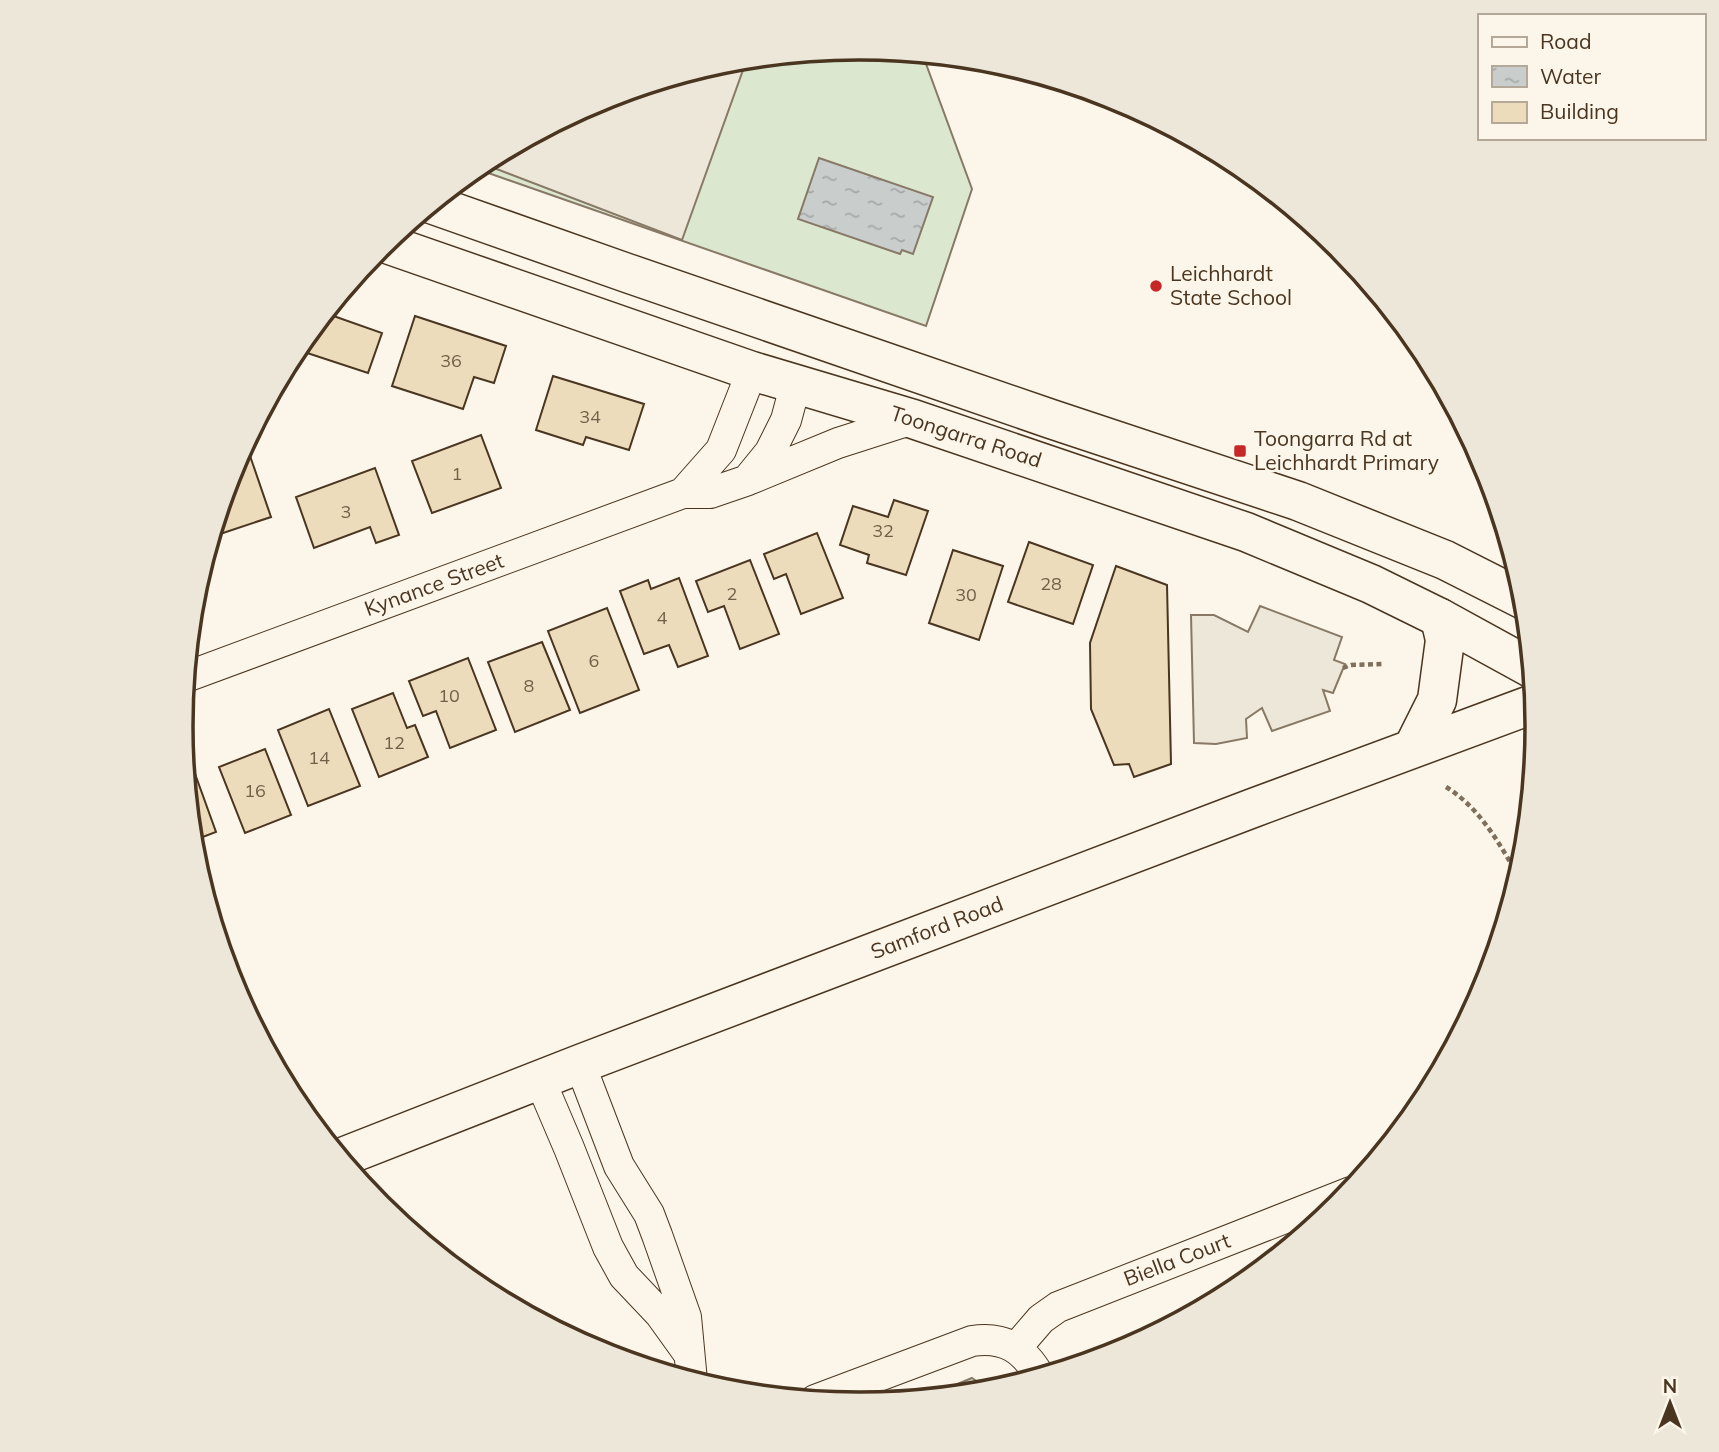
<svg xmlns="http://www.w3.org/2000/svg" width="1719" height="1452" font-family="Mulish,sans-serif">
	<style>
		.grass { fill: url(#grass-dots); stroke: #887966; stroke-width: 2 }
		.pitch { fill: #dce7d0; stroke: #887966; stroke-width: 2 }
		.parking { fill: #ede7d9; stroke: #887966; stroke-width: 2 }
		.water { fill: url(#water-ripples); stroke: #887966; stroke-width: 2 }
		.building { fill: #ecdcbc; stroke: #4a3520; stroke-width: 2 }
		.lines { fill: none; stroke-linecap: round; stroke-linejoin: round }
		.street-casing { stroke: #4a3520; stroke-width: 32 }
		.secondary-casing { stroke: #4a3520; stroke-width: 41 }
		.primary-casing { stroke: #4a3520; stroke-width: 41 }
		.path { stroke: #7f6f5c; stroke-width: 4.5; stroke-dasharray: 5 3.5; stroke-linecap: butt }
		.street { stroke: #fbf6e9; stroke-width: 30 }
		.secondary { stroke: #fbf6e9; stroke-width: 38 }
		.primary { stroke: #fbf6e9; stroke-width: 38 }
		.poi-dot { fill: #c62828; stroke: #fbf6e9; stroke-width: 2.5 }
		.labels { text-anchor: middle; stroke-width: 5; stroke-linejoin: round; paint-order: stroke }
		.number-label { font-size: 18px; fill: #725f47 }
		.poi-label { font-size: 21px; fill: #4a3520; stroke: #fbf6e9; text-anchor: start }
		.street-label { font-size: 21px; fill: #4a3520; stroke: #fbf6e9 }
		.rim { fill: none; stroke: #4a3520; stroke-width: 3.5 }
	</style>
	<defs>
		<pattern id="grass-dots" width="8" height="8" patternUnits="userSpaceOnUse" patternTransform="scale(1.75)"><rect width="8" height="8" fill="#dce7d0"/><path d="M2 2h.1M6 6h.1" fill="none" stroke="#bec7b2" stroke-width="1.8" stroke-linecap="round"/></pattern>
		<pattern id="water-ripples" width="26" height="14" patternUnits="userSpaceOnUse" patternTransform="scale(1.75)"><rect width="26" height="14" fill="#c9cecd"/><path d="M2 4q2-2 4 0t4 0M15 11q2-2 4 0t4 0" fill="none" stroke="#a5a8a6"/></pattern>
	</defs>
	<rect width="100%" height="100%" fill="#fbf6e9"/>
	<!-- grass -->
	<path class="grass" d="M972,1378L992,1392L921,1399Z"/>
	<!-- pitch -->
	<path class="pitch" d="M860,47L922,53L972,189L926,326L474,168L483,161L600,99L727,60Z"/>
	<!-- parking -->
	<path class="parking" d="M722,62L743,70L682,240L481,163L600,99Z
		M1260,606L1342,637L1334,660L1345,664L1333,693L1323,690L1330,711L1272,731L1262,708L1246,719L1247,738L1216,744L1194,743L1191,615H1214L1248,632Z"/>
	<!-- water -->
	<path class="water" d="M819,158L933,197L913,254L902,250L900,254L798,219Z"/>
	<!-- building -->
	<path class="building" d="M325,313L382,333L368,373L295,349Z
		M415,316L506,346L494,383L474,377L463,409L392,386Z
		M553,376L644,404L629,450L586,437L583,445L536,430Z
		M481,435L501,488L432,513L412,461Z
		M247,447L271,517L214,536L212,533L233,466L242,449Z
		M375,468L399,535L376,543L370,527L314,548L296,497Z
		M894,500L928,511L906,575L867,563L869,555L840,545L853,506L888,517Z
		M817,533L843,598L801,614L786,574L774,579L764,554Z
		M1029,542L1093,565L1073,624L1008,602Z
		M953,550L1003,566L979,640L929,623Z
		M750,560L779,634L740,649L724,606L708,612L696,581Z
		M1116,566L1167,585L1171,764L1134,777L1129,764L1114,765L1091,709L1090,643Z
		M679,578L708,656L678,667L669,645L644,654L620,591L648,580L651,589Z
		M607,608L639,690L580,713L548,631Z
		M542,642L570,710L515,732L488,662Z
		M468,658L496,730L450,748L436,711L423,716L409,681Z
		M393,693L407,728L415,725L428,757L379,777L352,709Z
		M329,709L360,786L308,806L278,730Z
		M265,749L291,815L245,833L219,767Z
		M194,771L216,832L192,841L185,774Z"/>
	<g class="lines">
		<!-- street casing -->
		<g class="street-casing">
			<path id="street" d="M748,479L770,452L786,420L796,383
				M683,493L721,450L752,371
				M186,677L683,493H710L748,480L838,443L913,419
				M580,1064L619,1166L649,1214L657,1235L686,1317L692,1381
				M540,1080L569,1148L608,1247L624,1276L660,1314L688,1353
				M1016,1348L1041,1319L1058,1307L1351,1192
				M815,1400L972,1341C1005,1336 1024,1349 1040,1377"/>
		</g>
		<!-- secondary casing -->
		<g class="secondary-casing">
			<path id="secondary" d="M1413,748L1437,700L1445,640L1440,618
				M340,1158L580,1064L1253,808L1536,703"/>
		</g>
		<!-- primary casing -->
		<g class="primary-casing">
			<path id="primary" d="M431,204L627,273L1051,419L1298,501L1445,560L1526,601
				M384,243L752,371L913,419L1246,532L1371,584L1440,618L1533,669"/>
		</g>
		<!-- path -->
		<path class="path" d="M1343,668L1351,665L1384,664
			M1446,787C1479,807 1500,844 1518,876L1521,871"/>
		<!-- street -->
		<use href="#street" class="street"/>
		<!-- secondary -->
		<use href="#secondary" class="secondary"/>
		<!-- primary -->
		<use href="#primary" class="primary"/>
	</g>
	<!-- markers -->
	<g class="poi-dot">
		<circle cx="1156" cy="286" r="7"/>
		<rect x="1233" y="444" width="14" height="14" rx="3.5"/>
	</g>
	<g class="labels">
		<!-- number labels -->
		<g class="number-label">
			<text x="451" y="367">36</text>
			<text x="590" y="423">34</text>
			<text x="457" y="480">1</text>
			<text x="346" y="518">3</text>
			<text x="883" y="537">32</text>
			<text x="1051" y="590">28</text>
			<text x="732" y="600">2</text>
			<text x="966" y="601">30</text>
			<text x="662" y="624">4</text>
			<text x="594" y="667">6</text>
			<text x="529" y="692">8</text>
			<text x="449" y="702">10</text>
			<text x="394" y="749">12</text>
			<text x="319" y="764">14</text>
			<text x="255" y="797">16</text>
		</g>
		<!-- poi labels -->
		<g class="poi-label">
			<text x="1170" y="281">Leichhardt<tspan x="1170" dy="24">State School</tspan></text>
			<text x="1254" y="446">Toongarra Rd at<tspan x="1254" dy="24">Leichhardt Primary</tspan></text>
		</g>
		<!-- street labels -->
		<g class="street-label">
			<text transform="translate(966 437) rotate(18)" y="7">Toongarra Road</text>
			<text transform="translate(434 585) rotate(-20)" y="7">Kynance Street</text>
			<text transform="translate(937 928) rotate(-21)" y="7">Samford Road</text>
			<text transform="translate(1177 1260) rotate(-21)" y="7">Biella Court</text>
		</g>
	</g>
	<!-- crop -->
	<path d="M0 0H1719V1452H0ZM193 726a666 666 0 1 1 1332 0a666 666 0 1 1-1332 0Z" fill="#ede7d9" fill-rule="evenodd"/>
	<path class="rim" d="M193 726a666 666 0 1 1 1332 0a666 666 0 1 1-1332 0Z"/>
	<!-- legend -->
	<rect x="1478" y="14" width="228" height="126" fill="#fbf6e9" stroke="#b4a999" stroke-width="2"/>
	<rect x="1492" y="37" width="35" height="10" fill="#fbf6e9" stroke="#b4a999" stroke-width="2"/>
	<text x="1540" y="49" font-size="21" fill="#4a3520">Road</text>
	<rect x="1492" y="66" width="35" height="21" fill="url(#water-ripples)" stroke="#b4a999" stroke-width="2"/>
	<text x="1540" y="84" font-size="21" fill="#4a3520">Water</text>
	<rect x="1492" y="102" width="35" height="21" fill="#ecdcbc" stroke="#b4a999" stroke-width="2"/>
	<text x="1540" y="119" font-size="21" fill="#4a3520">Building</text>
	<!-- north arrow -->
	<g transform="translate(1670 1403)" stroke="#fbf6e9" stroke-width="5" paint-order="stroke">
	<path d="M0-5L12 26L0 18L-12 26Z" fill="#4a3520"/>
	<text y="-10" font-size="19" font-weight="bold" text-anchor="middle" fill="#4a3520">N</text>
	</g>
</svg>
